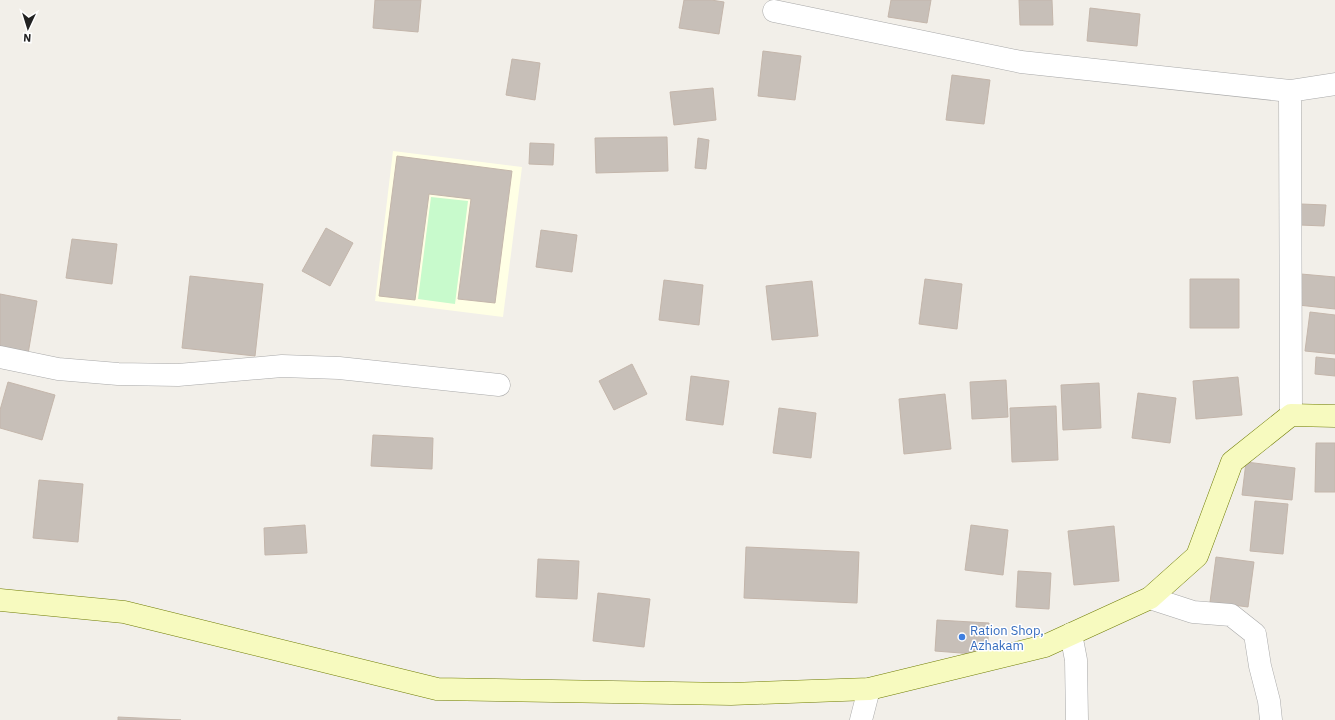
<svg xmlns="http://www.w3.org/2000/svg" width="1335" height="720" font-family="'IBM Plex Sans',sans-serif">
	<style>
		.education { fill: #ffffe5 }
		.park { fill: #c8facc }
		.building { fill: #c7bfb8; stroke: #c4b6ab }
		.lines { fill: none; stroke-linecap: round; stroke-linejoin: round }
		.street-casing { stroke: #a9a9a9; stroke-width: 23 }
		.secondary-casing { stroke: #707d05; stroke-width: 23 }
		.street { stroke: #fff; stroke-width: 22 }
		.secondary { stroke: #f7fabf; stroke-width: 22 }
		.shop-dot { fill: #3f7fe0; stroke: #fff; stroke-width: 1.5 }
		.labels { text-anchor: middle; stroke-width: 3; stroke-linejoin: round; paint-order: stroke }
		.shop-label { font-size: 13px; fill: #366cbe; stroke: #fff; text-anchor: start }
	</style>
	<rect width="100%" height="100%" fill="#f2efe9"/>
	<!-- education -->
	<path class="education" d="M393,151L522,167L503,317L375,301Z"/>
	<!-- park -->
	<path class="park" d="M431,197L468,201L455,304L418,299Z"/>
	<!-- building -->
	<path class="building" d="M375,0H421L418,32L373,28Z
		M684,0H711L724,2L719,34L679,28Z
		M891,0H931L927,23L888,17Z
		M1019,0H1052L1053,25H1020Z
		M1090,8L1140,14L1137,46L1087,41Z
		M763,51L801,56L795,100L758,96Z
		M512,59L540,63L535,100L506,95Z
		M952,75L990,80L984,124L946,120Z
		M713,88L716,120L674,125L670,92Z
		M667,137L668,171L596,173L595,138Z
		M698,138L709,140L706,169L695,168Z
		M530,143L554,144L553,165L529,164Z
		M397,156L512,171L495,303L458,299L471,199L429,194L415,300L379,296Z
		M1301,204L1326,205L1324,226L1300,225Z
		M326,228L353,243L330,286L302,271Z
		M541,230L577,235L572,272L536,267Z
		M72,239L117,244L112,284L66,278Z
		M1301,274L1335,277V309L1298,305Z
		M190,276L263,284L255,356L182,348Z
		M925,279L962,284L957,329L919,324Z
		M1190,279H1239V328H1190Z
		M664,280L703,285L699,325L659,320Z
		M812,281L818,336L772,340L766,286Z
		M0,294L37,301L28,354L0,349Z
		M1310,312L1335,315V354L1305,351Z
		M1316,357L1335,359V376L1315,374Z
		M632,364L647,394L614,410L599,381Z
		M691,376L729,381L723,425L686,420Z
		M1238,377L1242,415L1196,419L1193,381Z
		M1006,380L1008,417L972,419L970,382Z
		M8,382L55,395L42,440L0,428V410Z
		M1099,383L1101,428L1063,430L1061,385Z
		M1138,393L1176,398L1170,443L1132,438Z
		M945,394L951,449L904,454L899,399Z
		M1056,406L1058,460L1012,462L1010,408Z
		M779,408L816,413L811,458L773,453Z
		M373,435L433,438L432,469L371,466Z
		M1316,443H1335V492H1315Z
		M1246,462L1295,468L1292,500L1242,495Z
		M39,480L83,484L78,542L33,538Z
		M1255,501L1288,504L1283,554L1250,551Z
		M305,525L307,553L265,555L264,528Z
		M971,525L1008,530L1003,575L965,570Z
		M1114,526L1119,581L1074,585L1068,531Z
		M746,547L859,552L857,603L744,598Z
		M1216,557L1254,562L1248,607L1210,602Z
		M538,559L579,561L577,599L536,597Z
		M1018,571L1051,573L1049,609L1016,607Z
		M598,593L650,599L644,647L593,641Z
		M937,620L989,623L987,655L935,651Z
		M118,717L181,720H118Z"/>
	<g class="lines">
		<!-- street casing -->
		<g class="street-casing">
			<path id="street" d="M774,11L1021,62L1290,91
				M0,357L58,369L118,374L178,375L282,366L339,368L499,385
				M1291,415L1290,91L1335,84
				M1150,598L1193,612L1231,615L1255,634L1260,666L1269,701L1271,720
				M1071,634L1076,660L1077,720
				M861,720L869,689"/>
		</g>
		<!-- secondary casing -->
		<g class="secondary-casing">
			<path id="secondary" d="M0,600L124,612L437,689L731,694L869,689L1045,646L1150,598L1197,556L1232,462L1291,415L1335,416"/>
		</g>
		<!-- street -->
		<use href="#street" class="street"/>
		<!-- secondary -->
		<use href="#secondary" class="secondary"/>
	</g>
	<!-- markers -->
	<circle class="shop-dot" cx="962" cy="637" r="4"/>
	<g class="labels">
		<!-- shop labels -->
		<g class="shop-label">
			<text x="970" y="635">Ration Shop,<tspan x="970" dy="15">Azhakam</tspan></text>
		</g>
	</g>
	<!-- north arrow -->
	<g transform="translate(28 28) rotate(184)" stroke="#ffffff" stroke-width="3" paint-order="stroke">
	<path d="M0-3L7 15L0 10L-7 15Z" fill="#222222"/>
	<text y="-6" font-size="11" font-weight="bold" text-anchor="middle" fill="#222222">N</text>
	</g>
</svg>
